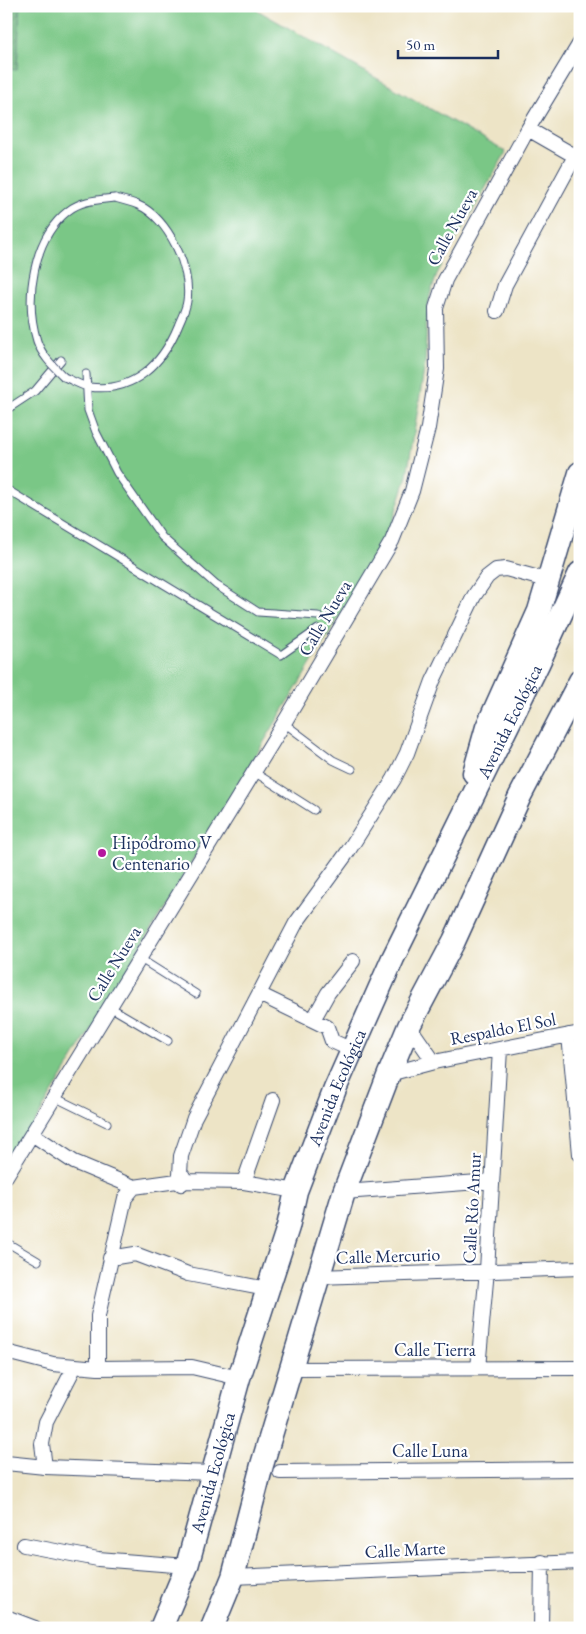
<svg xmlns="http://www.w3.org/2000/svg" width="586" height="1634" font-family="'EB Garamond',serif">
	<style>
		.grass { fill: #7ac786; stroke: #4a7b72 }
		.forest { fill: url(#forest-crowns); stroke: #3f6e68 }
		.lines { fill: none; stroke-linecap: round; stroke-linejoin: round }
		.service-casing { stroke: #3a4a6e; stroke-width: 9 }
		.minor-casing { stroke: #3a4a6e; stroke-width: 16 }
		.primary-casing { stroke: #3a4a6e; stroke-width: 25 }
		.service { stroke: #fff; stroke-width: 7 }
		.minor { stroke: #fff; stroke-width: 14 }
		.primary { stroke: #fff; stroke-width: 22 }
		.service-bridge-casing { stroke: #3a4a6e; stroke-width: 9; stroke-linecap: butt }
		.service-bridge { stroke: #fff; stroke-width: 7 }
		.poi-dot { fill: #b5179e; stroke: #fff; stroke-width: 2 }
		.labels { text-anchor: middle; stroke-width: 4.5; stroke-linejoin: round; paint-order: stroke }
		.street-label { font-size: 18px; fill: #1b2f5e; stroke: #fff }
		.poi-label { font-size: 18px; fill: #1b2f5e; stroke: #fff; text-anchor: start }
	</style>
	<defs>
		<pattern id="forest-crowns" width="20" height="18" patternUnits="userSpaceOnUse" patternTransform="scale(1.25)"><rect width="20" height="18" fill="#63ac73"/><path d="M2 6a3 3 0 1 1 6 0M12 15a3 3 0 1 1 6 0" fill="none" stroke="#518c62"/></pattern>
	</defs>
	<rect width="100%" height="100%" fill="#fff"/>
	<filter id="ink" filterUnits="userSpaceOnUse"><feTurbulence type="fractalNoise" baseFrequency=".02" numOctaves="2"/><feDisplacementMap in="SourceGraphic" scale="10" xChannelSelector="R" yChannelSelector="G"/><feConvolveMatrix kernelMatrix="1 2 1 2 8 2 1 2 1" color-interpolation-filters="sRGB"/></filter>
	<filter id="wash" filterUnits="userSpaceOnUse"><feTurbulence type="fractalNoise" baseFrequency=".0096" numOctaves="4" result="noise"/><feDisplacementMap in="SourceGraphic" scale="20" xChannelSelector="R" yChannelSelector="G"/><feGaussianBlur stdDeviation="1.12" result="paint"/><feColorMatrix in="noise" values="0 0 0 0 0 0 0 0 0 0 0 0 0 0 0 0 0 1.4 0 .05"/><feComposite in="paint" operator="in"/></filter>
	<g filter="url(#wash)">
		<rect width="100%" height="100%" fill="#ede4c6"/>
		<!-- grass -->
		<path class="grass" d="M6,6H250L506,152L438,272L430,295L427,316L425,364L414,433L407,476L388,536L6,1170Z"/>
		<!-- forest -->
		<path class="forest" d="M6,6H20L17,70L6,69Z"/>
	</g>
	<g filter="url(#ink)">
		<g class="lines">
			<!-- service casing -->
			<g class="service-casing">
				<path id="service" d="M86,374L88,410L96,432L117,473L162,537L216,585L258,612L318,616
					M64,377C72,380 81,386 89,387C133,393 162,365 178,326C181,318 186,310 187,301C192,269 168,217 138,205C131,202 123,200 115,198
					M6,410L35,391L61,360
					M6,489L281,655L318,629
					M284,723L333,760L352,769
					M254,772L314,810
					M139,958L196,994
					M110,1007L168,1041
					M54,1097L107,1123
					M6,1242L38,1261"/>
			</g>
			<!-- minor casing -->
			<g class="minor-casing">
				<path id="minor" d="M528,129L575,156L580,157
					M497,311L505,285L575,156
					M259,994L327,1027L332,1041L352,1050
					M313,1020L328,993L353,961
					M409,1026L434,1062
					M569,1035L580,1154
					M389,1074L434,1062L580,1033
					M32,1134L74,1162L134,1187
					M180,1175L181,1156L194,1118L296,923L347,853L394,779L407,753L433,681L474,596L487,577L496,570L506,569L550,581
					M6,1176L284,723L392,541L412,491L428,428L437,369L436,308L445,280L528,129L580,43
					M185,1181L244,1182L296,1191
					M244,1182L273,1100
					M344,1192L492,1181
					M110,1258L135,1254L188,1274L267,1289
					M318,1277L580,1268
					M6,1352L53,1364L98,1368L192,1367L239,1378
					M98,1368V1316L125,1198L134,1187L177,1181L181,1184L185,1181L183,1176
					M478,1368L487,1270L500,1049
					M291,1369L580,1368
					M6,1463L45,1467L212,1473
					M45,1467L42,1444L46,1422L75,1366
					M280,1472L580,1469
					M24,1545L98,1559L187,1566
					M233,1577L580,1562
					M6,1617L35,1628
					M541,1628L542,1562"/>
			</g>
			<!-- primary casing -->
			<g class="primary-casing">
				<g id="primary">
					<path d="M474,773L487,727L539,611L580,473"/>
					<path id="s1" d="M161,1628L187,1566L239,1378L288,1227L296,1191L335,1089L393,958L538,664L580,573"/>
					<path d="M212,1628L233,1577L262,1465L344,1192L389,1074L409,1026L454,941L520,796L580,681"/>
				</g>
			</g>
			<!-- service -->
			<use href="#service" class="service"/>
			<!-- minor -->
			<use href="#minor" class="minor"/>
			<!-- primary -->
			<use href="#primary" class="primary"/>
			<!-- service-bridge casing -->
			<g class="service-bridge-casing">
				<path id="service-bridge" d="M64,377C53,366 42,356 37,341C24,299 33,238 68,211C82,200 99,200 115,198"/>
			</g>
			<!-- service-bridge -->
			<use href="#service-bridge" class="service-bridge"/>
		</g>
	</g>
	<!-- markers -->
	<circle class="poi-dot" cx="102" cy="853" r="5"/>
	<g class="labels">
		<!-- street labels -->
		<g class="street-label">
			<text transform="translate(452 227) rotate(-61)" y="6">Calle Nueva</text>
			<text transform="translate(325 618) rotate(-59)" y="6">Calle Nueva</text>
			<text dy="6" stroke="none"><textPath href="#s1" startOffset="974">Avenida Ecológica</textPath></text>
			<text transform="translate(114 964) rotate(-58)" y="6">Calle Nueva</text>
			<text transform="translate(503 1029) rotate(-11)" y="6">Respaldo El Sol</text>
			<text dy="6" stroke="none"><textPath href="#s1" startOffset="569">Avenida Ecológica</textPath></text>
			<text transform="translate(472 1208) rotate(-87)" y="6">Calle Río Amur</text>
			<text transform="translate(388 1256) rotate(-2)" y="6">Calle Mercurio</text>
			<text x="435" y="1356">Calle Tierra</text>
			<text x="430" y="1457">Calle Luna</text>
			<text dy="6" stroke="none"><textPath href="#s1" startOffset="164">Avenida Ecológica</textPath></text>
			<text transform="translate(405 1550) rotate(-3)" y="6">Calle Marte</text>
		</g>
		<!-- poi labels -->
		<g class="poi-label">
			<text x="112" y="849">Hipódromo V<tspan x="112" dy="21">Centenario</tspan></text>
		</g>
	</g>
	<!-- margin -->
	<rect width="586" height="1634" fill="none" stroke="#fff" stroke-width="25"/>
	<!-- scale -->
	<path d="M398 50v8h100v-8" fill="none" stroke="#1b2f5e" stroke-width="2.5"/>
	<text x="406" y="50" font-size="15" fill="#1b2f5e" stroke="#ffffff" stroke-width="4" paint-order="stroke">50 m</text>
</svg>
